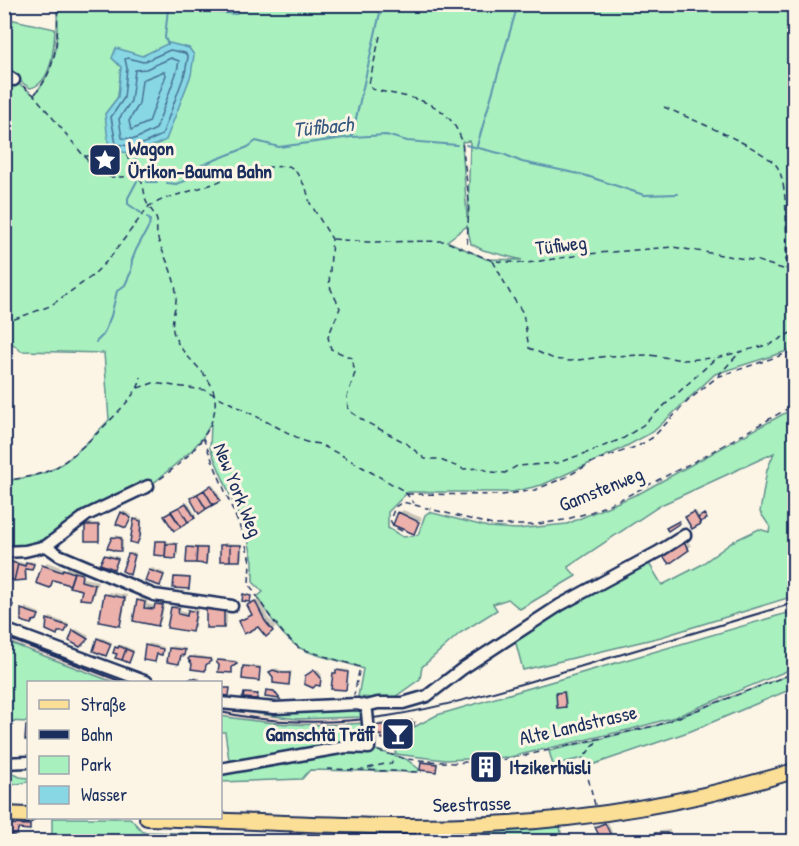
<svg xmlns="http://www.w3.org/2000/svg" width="799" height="846" font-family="'Patrick Hand',sans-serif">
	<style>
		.built { fill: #f8e1d4 }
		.green { fill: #a8f0be; stroke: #62908e; stroke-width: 1.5; fill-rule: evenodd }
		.water { fill: #88d7e5; stroke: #5c94af; stroke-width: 1.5 }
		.shadow { fill: #0003 }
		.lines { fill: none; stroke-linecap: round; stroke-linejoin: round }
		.shore { stroke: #477294; stroke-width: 1.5 }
		.stream { stroke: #5c94af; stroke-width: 2 }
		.building { fill: #edb1ac; stroke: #1b2f5e; stroke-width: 1.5 }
		.minor-casing { stroke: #1b2f5e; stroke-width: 15 }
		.major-casing { stroke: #1b2f5e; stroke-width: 18 }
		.path { stroke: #1b2f5e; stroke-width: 1.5; stroke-dasharray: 6 4.5; stroke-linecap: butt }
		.minor { stroke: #fcf5e5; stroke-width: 10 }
		.major { stroke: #fbdf96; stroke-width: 14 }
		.rail { stroke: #1b2f5e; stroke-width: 2 }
		.minor-bridge-casing { stroke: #1b2f5e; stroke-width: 15; stroke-linecap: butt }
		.minor-bridge { stroke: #fcf5e5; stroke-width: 10 }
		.labels { text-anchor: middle; stroke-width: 6; stroke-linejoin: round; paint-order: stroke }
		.poi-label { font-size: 20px; font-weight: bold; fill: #1b2f5e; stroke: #fcf5e5; text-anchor: start }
		.street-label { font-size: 20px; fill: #1b2f5e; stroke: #fcf5e5 }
		.water-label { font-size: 21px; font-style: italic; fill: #365980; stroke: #fcf5e5 }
	</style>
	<rect width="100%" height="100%" fill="#fcf5e5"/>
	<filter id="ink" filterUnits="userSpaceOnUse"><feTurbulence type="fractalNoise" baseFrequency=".0167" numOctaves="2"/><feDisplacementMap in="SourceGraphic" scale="12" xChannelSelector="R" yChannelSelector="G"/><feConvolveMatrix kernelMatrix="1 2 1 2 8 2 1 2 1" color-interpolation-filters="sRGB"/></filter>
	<g filter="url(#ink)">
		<!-- built -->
		<path class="built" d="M4,633L134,682H113L64,664L5,641Z
			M220,709L297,719L365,716L366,723L324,726L275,724L221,716Z"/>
		<!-- green -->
		<path class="green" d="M57,5H794V349L715,374L653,432L619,450L542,485L512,492H408L388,512V528L403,537L418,535L425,515L429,512L488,527L517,529L567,524L642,492L794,408V596L661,637L523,670L515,640L647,560L662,585L699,566L734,541L759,529L769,532L770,527L760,512L767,470L774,453L661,505L568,567L576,576L520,609L508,599L493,604L497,610L460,633L422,667L420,679L392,699L358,697L363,669C343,660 319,658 300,648C282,638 268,614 257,597L263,592L253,582V561L247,535L210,448L211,423L203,437L192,450L156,481L87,515L46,546L5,552V481C22,478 40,476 55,468C76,456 93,436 109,420L104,353L21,351L5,337V271L10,270L4,233V95L14,80L34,95C57,69 58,37 57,5ZM168,44L105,114L118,97L121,67ZM470,141L468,217H467L462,142ZM467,226L471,244L483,250L522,260L486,259L447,241Z
			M5,18L55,29C54,47 52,84 30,88L5,71Z
			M794,611V668L675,717L632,729L510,757L445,760L395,754L399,735L437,715Z
			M5,641L113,682H28V722L5,721Z
			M794,673V688L691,731L586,767L583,758L553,765L549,751L658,725Z
			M220,702L366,706L365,716L361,717L297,719L221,709Z
			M220,716C269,724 317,727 366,723L369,748L406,759L419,769L418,772L310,770L302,779L221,782V769L230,767L225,732H221Z
			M5,770L20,777L28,778V782L12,785L5,781Z
			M52,818H130L143,832L408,840L414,826L559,819L562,841L136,842L125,837L52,836Z"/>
		<!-- water -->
		<path class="water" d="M169,43L189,48L194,55L191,75L166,140L136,154L109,150L105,114L118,97L121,67L112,58L116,48L142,56Z
			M43,836L125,837L136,841H42Z"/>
		<!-- shadow -->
		<path class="shadow" d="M213,485L221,498L199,512L193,497Z
			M188,502L196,515L174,529L168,514Z
			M403,510L422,518L414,532L399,513Z
			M124,511L132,515L128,524L122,513Z
			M696,511L700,517L705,514L707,517L693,527L689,515Z
			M137,517L142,519V533L138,540L131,541Z
			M88,523H100V538L98,540L86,525Z
			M116,535L123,537V547L121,549L114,538Z
			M686,538L691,546L669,562Z
			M158,540L178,543V555L176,557L156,554V542Z
			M224,543L242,544V558L240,560L222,546Z
			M191,546L208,547V560L206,562L189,548Z
			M131,553H136L130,573L129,555Z
			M107,554L119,557L116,565L105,556Z
			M8,559L27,564L29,561L35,562L34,567L32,569L27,567V577L25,579L4,575L10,565L6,561Z
			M47,562L66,569L68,567L85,571L83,578L98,581L94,595L91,599L84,589L55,579L50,586L44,566Z
			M152,568L165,573L160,584L150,570Z
			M177,576L191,577L190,586L188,588L175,578Z
			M109,592L127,595L122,621L119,624L106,595Z
			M142,597L148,599L147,604L156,606L160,601L165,602L161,621L158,624L135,620L139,601Z
			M259,599L268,618L276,627L267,635L258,626L240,621L253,614L249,605Z
			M176,604L181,605L180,611L189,613L193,608L198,609L195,627L192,631L173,608Z
			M211,606H227V623L224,626L207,610Z
			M25,607L40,613L38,616L23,620Z
			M50,617L69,624L67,628L47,622Z
			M76,629L89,636L80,645L72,634Z
			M100,637L112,642L106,655L98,639Z
			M149,643L164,647L161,653H158L155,660L145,659Z
			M118,645H122L134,650L128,661L115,652Z
			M172,646L186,648L179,662L170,648Z
			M194,655L212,658L207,663L204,669L193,663L190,659Z
			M221,659L238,661L234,665L231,672L218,662Z
			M247,665L261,666L258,679L245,667Z
			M276,668L285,672L292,671L289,683L271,672Z
			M317,669L322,675L319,684L309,674Z
			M340,669L349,670L347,687L345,689L334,673Z
			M195,677L200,678L199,682H186Z
			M566,691L567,703L565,705L557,694Z
			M413,719V721H417L414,725L396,729V733L393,737L383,734L376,727L379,723Z
			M424,761L438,762L437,768L435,770L422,763Z
			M4,822L31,824V827L29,829L19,828L17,834L4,829Z
			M608,822L613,835L611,837L599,826Z
			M670,830V842H644L657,840V834L660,831Z"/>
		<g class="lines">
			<!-- shore -->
			<path class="shore" d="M170,50L185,53L188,57L185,73L162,135L136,147L116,144L111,117L124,98L127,68L125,59L128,58L143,62Z
				M171,58L179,61L177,71L156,129L135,139L122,138L119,119L131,101L135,70L146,69Z
				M162,72H165L166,75L149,122L131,130L129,121L139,104L142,80Z"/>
			<!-- stream -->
			<path class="stream" d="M168,44L165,38L168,8L236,14L241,4
				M352,136L382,4
				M466,145L503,154L522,162L584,175L644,195L678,194
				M477,146L518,4
				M136,154L137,174
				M137,181L128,198V204L141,213
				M147,182H157
				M167,183L176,184L185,181L202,165L248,147L256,141L279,147L352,137L386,135L407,141L457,145
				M96,342L103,335L111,316L117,291L125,285L131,272L132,260L136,250L149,226L150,220L147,217"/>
		</g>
		<!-- building -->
		<path class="building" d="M211,485L220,501L213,505L204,490Z
			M204,490L213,505L206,509L197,494Z
			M197,494L206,509L199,514L190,498Z
			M186,503L195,518L188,522L179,507Z
			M179,507L188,522L181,527L171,511Z
			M121,512L131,518L126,528L116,524Z
			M171,512L181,527L174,531L164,516Z
			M398,512L419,522L414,534L393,525Z
			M694,512L701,524L692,529L685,517Z
			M704,514L707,519L700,522L698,518Z
			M134,519L141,521L140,537L137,544L130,542Z
			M679,521L680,523L668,531L666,528Z
			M85,525H99V541H85Z
			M112,537L121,538V551H116L107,548Z
			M682,540L689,550L669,564L663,556Z
			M155,541H166L165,556L154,555Z
			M166,544H177L176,559L165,558Z
			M220,545H230V561H220Z
			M230,545H241L240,561H230Z
			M187,547L197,548L196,563H186Z
			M197,548H207L206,564L196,563Z
			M128,554L135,555L130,575L122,571Z
			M104,555L118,559L114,569L100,564Z
			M4,560L18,564L14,581L4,576L8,565L4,564Z
			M26,562L34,564L32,570L25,569L26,580L14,581L18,564L25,566Z
			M42,565L62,572L63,569L74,573L70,585L53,580L50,588L36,583Z
			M149,570L164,575L160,586L145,581Z
			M74,572L82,574L81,581L95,585L91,600L80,599L82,590L69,587Z
			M174,577L190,578L189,589L173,588Z
			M104,594L125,598L120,626L99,622Z
			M243,594L251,596L250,602L242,601Z
			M137,600L145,602L144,608L154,609L155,604L163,605L158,626L133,621Z
			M255,601L265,621L273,631L266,637L258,627L244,634L239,621L252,615L247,605Z
			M4,602L13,605L7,614H4Z
			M171,607L179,608L178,614L187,616L188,610L196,612L192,632L167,628Z
			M21,609L39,615L37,620L33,621L31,624L21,621Z
			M206,609H224V628H206Z
			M47,619L68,626L65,632H58L57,635L46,630Z
			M73,630L88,639L80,647L69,641Z
			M97,638L111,644L106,656L93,651Z
			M145,645L163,649L162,655L157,654L155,662L143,660Z
			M119,646L126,649L122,660L115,658L117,654L113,653L115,647L118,648Z
			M169,648L185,650L184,656L181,655L179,664L167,662Z
			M126,649L133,652L129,663L122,660Z
			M190,657L210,659L211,661L206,665L205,671L191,669L192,664L188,659Z
			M218,660L235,662L237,664L232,667V673L218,672L219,665L216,662Z
			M243,666L260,668L259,681L242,679Z
			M273,670L282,673H290L289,685L273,683V677L269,672Z
			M314,670L321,678L320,686L316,685L313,688L304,684L305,676Z
			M336,670L348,672L346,690L331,689L333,673H336Z
			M192,678L199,680L198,682H185Z
			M222,688H230L229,696L221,695Z
			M266,690L274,691L280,699L265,697Z
			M564,692L566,707L557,708L556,693Z
			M244,693L258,694L257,699L243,698Z
			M410,721V724L414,723V726L393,731V738L382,739L381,735L375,736L374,726Z
			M26,726H28V740H25Z
			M421,762L437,764L436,772L420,770Z
			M494,762V772L480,773V769H478V764L481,763Z
			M605,823L612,838L602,842L595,827Z
			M4,824L30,825V830L18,829L17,835H6Z
			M290,828H304V834H290Z
			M655,833H667V842H655Z"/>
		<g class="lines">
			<!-- minor casing -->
			<g class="minor-casing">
				<path id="minor" d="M4,74L14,80
					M46,546L59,555L154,595L232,606
					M4,552L25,551L46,546L87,515L148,486
					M4,629L147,682
					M220,703L275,708L357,704L366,706L378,703H403L427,696L462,669L560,605L658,552L685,535
					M4,763L28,762
					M220,769L346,747L369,748V733"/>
			</g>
			<!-- major casing -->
			<g class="major-casing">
				<path id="major" d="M4,814L28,815
					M147,818C261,821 377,830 491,824C593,819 697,801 794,771"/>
			</g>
			<!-- path -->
			<path class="path" d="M380,36L369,84L372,89C410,99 446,97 462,141L469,201L467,248
				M23,86L34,95L97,172C114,182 124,173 140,179C144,185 144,193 146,201C149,208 155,213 157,221C157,227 156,233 158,239C164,257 174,273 176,292C178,307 168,321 175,337C185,363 218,374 215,407C212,438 181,464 157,481
				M35,94C57,69 59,37 57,4
				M664,107C686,117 769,150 778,168C789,189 786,244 786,269
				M84,156H128L129,176
				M333,239L368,242L444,241L493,261L527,263L587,254L673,247L758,261L786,270L794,275
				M493,261L510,293L523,313L529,348L554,359L570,361L609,356L650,355L683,360L715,358
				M4,323L50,306L91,277L109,259L149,206L164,199L213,184L245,170L270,167L289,166L295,170L306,188L310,203L332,239L329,285L340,308L328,337L331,349L352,358L355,373L347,397L348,410L364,421L406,443L425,459H438L463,469L481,468L491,472L505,473L517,466L557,463L589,452L624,438L643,425L716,358L771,344L794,331
				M718,376L741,351
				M138,388L153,383L205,390L306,442L319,444L343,456L404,491L414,503
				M203,438L244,537L250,561L249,584L269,615L284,634L299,648L360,667L354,695
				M4,481C21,478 39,476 54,468C73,459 125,408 136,390C139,386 140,382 141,377
				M407,494L502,495L535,490L566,477L595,461L638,446L652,438L690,399L717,377L794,351
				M402,531L394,527L390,520L395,507L403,502L493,525H532L564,520L591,512L621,499L701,458L794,405
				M378,751L406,759L454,763L510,759L658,725L794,673
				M368,768L385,764H391L394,757
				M327,769L422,772
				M595,805L583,758L597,741"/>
			<!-- minor -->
			<use href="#minor" class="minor"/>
			<!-- major -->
			<use href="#major" class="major"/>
			<!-- rail -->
			<path class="rail" d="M4,637L122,682
				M220,712C347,740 453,704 572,669C646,647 720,625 794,603"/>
			<!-- minor-bridge casing -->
			<g class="minor-bridge-casing">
				<path id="minor-bridge" d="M367,712L369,733"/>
			</g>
			<!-- minor-bridge -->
			<use href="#minor-bridge" class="minor-bridge"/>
		</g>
	</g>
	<!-- icons -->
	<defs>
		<g id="sight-square" transform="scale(1.725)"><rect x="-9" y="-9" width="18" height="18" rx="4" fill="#1b2f5e" stroke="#fcf5e5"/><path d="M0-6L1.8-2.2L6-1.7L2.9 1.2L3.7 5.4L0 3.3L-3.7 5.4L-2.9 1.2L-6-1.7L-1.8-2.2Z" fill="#fff"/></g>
		<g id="bar-square" transform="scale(1.725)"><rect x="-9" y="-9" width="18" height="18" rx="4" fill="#1b2f5e" stroke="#fcf5e5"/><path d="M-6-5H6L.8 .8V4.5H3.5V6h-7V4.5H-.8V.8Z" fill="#fff"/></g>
		<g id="building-square" transform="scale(1.725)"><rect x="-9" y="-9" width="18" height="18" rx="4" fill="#1b2f5e" stroke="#fcf5e5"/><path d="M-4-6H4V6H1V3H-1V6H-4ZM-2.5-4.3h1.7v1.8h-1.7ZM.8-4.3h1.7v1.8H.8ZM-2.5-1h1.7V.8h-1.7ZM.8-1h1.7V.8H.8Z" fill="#fff"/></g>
	</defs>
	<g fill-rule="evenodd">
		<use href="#sight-square" x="105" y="160"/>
		<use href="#bar-square" x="398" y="734"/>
		<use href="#building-square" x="486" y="767"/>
	</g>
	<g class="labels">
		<!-- poi labels -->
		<g class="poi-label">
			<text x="128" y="155">Wagon<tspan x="128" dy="23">Ürikon-Bauma Bahn</tspan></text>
			<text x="375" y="741" text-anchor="end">Gamschtä Träff</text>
			<text x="509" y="774">Itzikerhüsli</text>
		</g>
		<!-- street labels -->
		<g class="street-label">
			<text transform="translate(561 245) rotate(-7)" y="7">Tüfiweg</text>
			<text transform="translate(601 489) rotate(-22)" y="7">Gamstenweg</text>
			<text transform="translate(238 490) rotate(68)" y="7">New York Weg</text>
			<text transform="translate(578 725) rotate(-13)" y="7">Alte Landstrasse</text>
			<text transform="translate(472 804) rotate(-2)" y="7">Seestrasse</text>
		</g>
		<!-- water labels -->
		<g class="water-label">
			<text transform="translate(323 127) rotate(-6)" y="7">Tüfibach</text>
		</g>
	</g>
	<!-- margin -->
	<rect width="799" height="846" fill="none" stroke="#fcf5e5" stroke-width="24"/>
	<rect x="12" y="12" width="775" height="822" fill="none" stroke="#1b2f5e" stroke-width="2" filter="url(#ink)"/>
	<!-- legend -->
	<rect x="27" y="681" width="195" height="138" fill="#fcf5e5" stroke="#a2a6af" stroke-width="1.5"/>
	<rect x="39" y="700" width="30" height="9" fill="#fbdf96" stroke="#a2a6af" stroke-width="1.5"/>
	<text x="81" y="711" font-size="18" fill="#1b2f5e">Straße</text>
	<rect x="39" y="730" width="30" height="9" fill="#1b2f5e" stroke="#a2a6af" stroke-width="1.5"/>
	<text x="81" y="741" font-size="18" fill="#1b2f5e">Bahn</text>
	<rect x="39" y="756" width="30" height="18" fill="#a8f0be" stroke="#a2a6af" stroke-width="1.5"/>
	<text x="81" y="771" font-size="18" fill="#1b2f5e">Park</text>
	<rect x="39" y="786" width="30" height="18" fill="#88d7e5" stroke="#a2a6af" stroke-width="1.5"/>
	<text x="81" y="801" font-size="18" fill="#1b2f5e">Wasser</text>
</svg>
